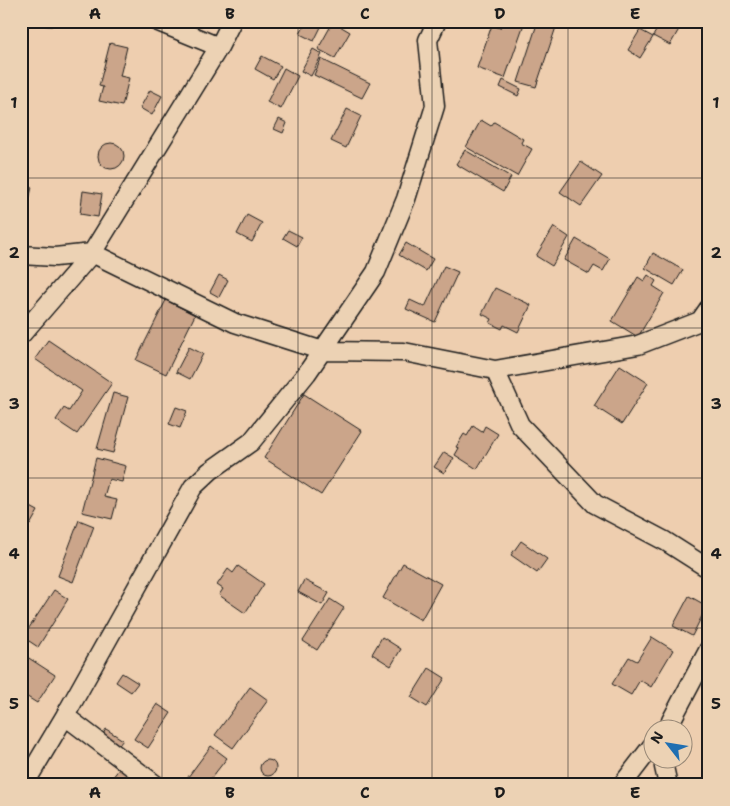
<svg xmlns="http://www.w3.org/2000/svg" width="730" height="806" font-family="'Shantell Sans',sans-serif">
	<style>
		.building { fill: #cba58a; stroke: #1c1c1c }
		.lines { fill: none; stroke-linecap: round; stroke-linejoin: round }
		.minor-casing { stroke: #1c1c1c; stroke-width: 21 }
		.minor { stroke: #ecd2b4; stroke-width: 18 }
		.grid { fill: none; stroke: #1c1c1c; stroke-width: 1; stroke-opacity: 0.55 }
		.neatline { fill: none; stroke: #1c1c1c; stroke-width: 2 }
		.grid-label { font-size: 16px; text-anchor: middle; font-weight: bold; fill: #1c1c1c }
	</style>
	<rect width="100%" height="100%" fill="#eeceaf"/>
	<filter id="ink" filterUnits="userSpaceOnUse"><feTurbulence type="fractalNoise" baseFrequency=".02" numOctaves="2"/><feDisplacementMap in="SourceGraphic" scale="10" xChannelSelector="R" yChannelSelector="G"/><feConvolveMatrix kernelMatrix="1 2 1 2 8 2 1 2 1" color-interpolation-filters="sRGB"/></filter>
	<g filter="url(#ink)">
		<!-- building -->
		<path class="building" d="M21,21H52V26L21,24Z
			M307,21H324L314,41L300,34Z
			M502,21H525L505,78L477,68L492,25L500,28Z
			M538,21H558L536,87L518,82Z
			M662,21H678L682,24L670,45L653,36Z
			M333,22L350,32L335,58L318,49Z
			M640,30L653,37L640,58L628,50Z
			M110,43L127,47L120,76L129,78L122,106L99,101L103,87L99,86Z
			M313,49L322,54L311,76L301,71Z
			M262,56L281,66L273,79L255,69Z
			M321,59L370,83L362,98L314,75Z
			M284,68L298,76L281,109L267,102Z
			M503,80L521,89L518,96L500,87Z
			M150,90L162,96L152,115L140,108Z
			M347,109L361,116L346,148L331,141Z
			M279,119L287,123L283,133L274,129Z
			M481,120L491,126L494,122L523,139L521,143L532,149L517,176L466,147Z
			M98 156a13 13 0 1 1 26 0a13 13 0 1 1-26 0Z
			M465,150L511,177L503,192L456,164Z
			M581,162L602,176L581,206L560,192Z
			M21,184L32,187L29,200L21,198Z
			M83,191L102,194L98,217L80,214Z
			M247,215L262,223L252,242L237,234Z
			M554,227L569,237L552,266L536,256Z
			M288,230L302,237L297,246L283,238Z
			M576,239L610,259L603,271L594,266L589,274L564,260Z
			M406,243L433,259L426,271L399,255Z
			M653,253L683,270L674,285L645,268Z
			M444,266L458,272L435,322L406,309L410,300L425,307Z
			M219,275L228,280L219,297L210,292Z
			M648,275L656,281L653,286L664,293L638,337L612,321L638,277L644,281Z
			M495,288L531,305L518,332L504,325L502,329L490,323L492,319L482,314Z
			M166,300L195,315L166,374L136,360Z
			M48,340L112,383L77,434L56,420L64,408L69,411L82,391L35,359Z
			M189,347L203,354L190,379L176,372Z
			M620,365L648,383L622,424L594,406Z
			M113,393L128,397L113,453L97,449Z
			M304,394L362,431L321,495L264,458Z
			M176,407L187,411L180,428L169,424Z
			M473,426L482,432L485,426L498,434L477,469L455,455L459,448L456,447L464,434L467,436Z
			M444,452L454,458L444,473L434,467Z
			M96,458L126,466L122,482L109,479L104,497L117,500L112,519L82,512Z
			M21,502L38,511L30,525L21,520Z
			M79,520L94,526L73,582L58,576Z
			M521,541L547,559L537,573L511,555Z
			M403,563L441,584L421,620L383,598Z
			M238,566L264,584L245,613L219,595L223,589L217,585L228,569L233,573Z
			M304,580L329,593L322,605L298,592Z
			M54,590L68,599L38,647L23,637Z
			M689,596L707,606L692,636L673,626Z
			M330,599L344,608L317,650L303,641Z
			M382,637L401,649L391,666L372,654Z
			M652,637L673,650L651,687L640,680L631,695L612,684L629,657L637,661Z
			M21,653L55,675L37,703L21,693Z
			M429,668L445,678L427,707L411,697Z
			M122,673L138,683L131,692L116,682Z
			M250,687L268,700L233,748L215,735Z
			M157,704L171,713L148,748L134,739Z
			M106,729L123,740L119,745L103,734Z
			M211,746L227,758L206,785H182Z
			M260 768a8 8 0 1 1 16 0a8 8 0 1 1-16 0Z
			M120,768L135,780L132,785H120L112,778Z"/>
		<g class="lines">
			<!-- minor casing -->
			<g class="minor-casing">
				<path id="minor" d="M156,21L219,47
					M21,255L55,257L92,253L235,323L323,351L404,352L495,370L638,345L700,321L709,308
					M21,335L92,253L219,47L232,21
					M495,370L520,425L595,504L665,541L709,569
					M65,716L156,785
					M670,728L671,721L709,649
					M665,758L664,767L668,785
					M24,785L65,716L193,487L210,471L251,442L307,373L376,272L406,199L435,106L428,40L437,21
					M622,785L652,746"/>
			</g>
			<!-- minor -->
			<use href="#minor" class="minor"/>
		</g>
	</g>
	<!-- grid -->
	<path class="grid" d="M162,21V785M298,21V785M432,21V785M568,21V785M21,178H709M21,328H709M21,478H709M21,628H709"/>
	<!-- margin -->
	<rect width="730" height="806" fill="none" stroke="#ecd2b4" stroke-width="55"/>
	<!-- north arrow -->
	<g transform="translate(668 744) rotate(301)"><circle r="24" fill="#ecd2b4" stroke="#998977"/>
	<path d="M0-4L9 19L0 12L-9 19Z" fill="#1f6fb2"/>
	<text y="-8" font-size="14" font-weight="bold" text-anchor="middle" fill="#1c1c1c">N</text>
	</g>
	<rect x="28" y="28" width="674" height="750" class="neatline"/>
	<g class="grid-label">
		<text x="95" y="19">A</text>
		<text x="230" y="19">B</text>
		<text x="365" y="19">C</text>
		<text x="500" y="19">D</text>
		<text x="635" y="19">E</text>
		<text x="14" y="108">1</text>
		<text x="716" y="108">1</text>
		<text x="14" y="258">2</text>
		<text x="716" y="258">2</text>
		<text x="14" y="409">3</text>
		<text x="716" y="409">3</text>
		<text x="14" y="559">4</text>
		<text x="716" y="559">4</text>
		<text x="14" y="709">5</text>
		<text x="716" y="709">5</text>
		<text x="95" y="798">A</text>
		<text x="230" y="798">B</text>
		<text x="365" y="798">C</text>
		<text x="500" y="798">D</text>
		<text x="635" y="798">E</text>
	</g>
</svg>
